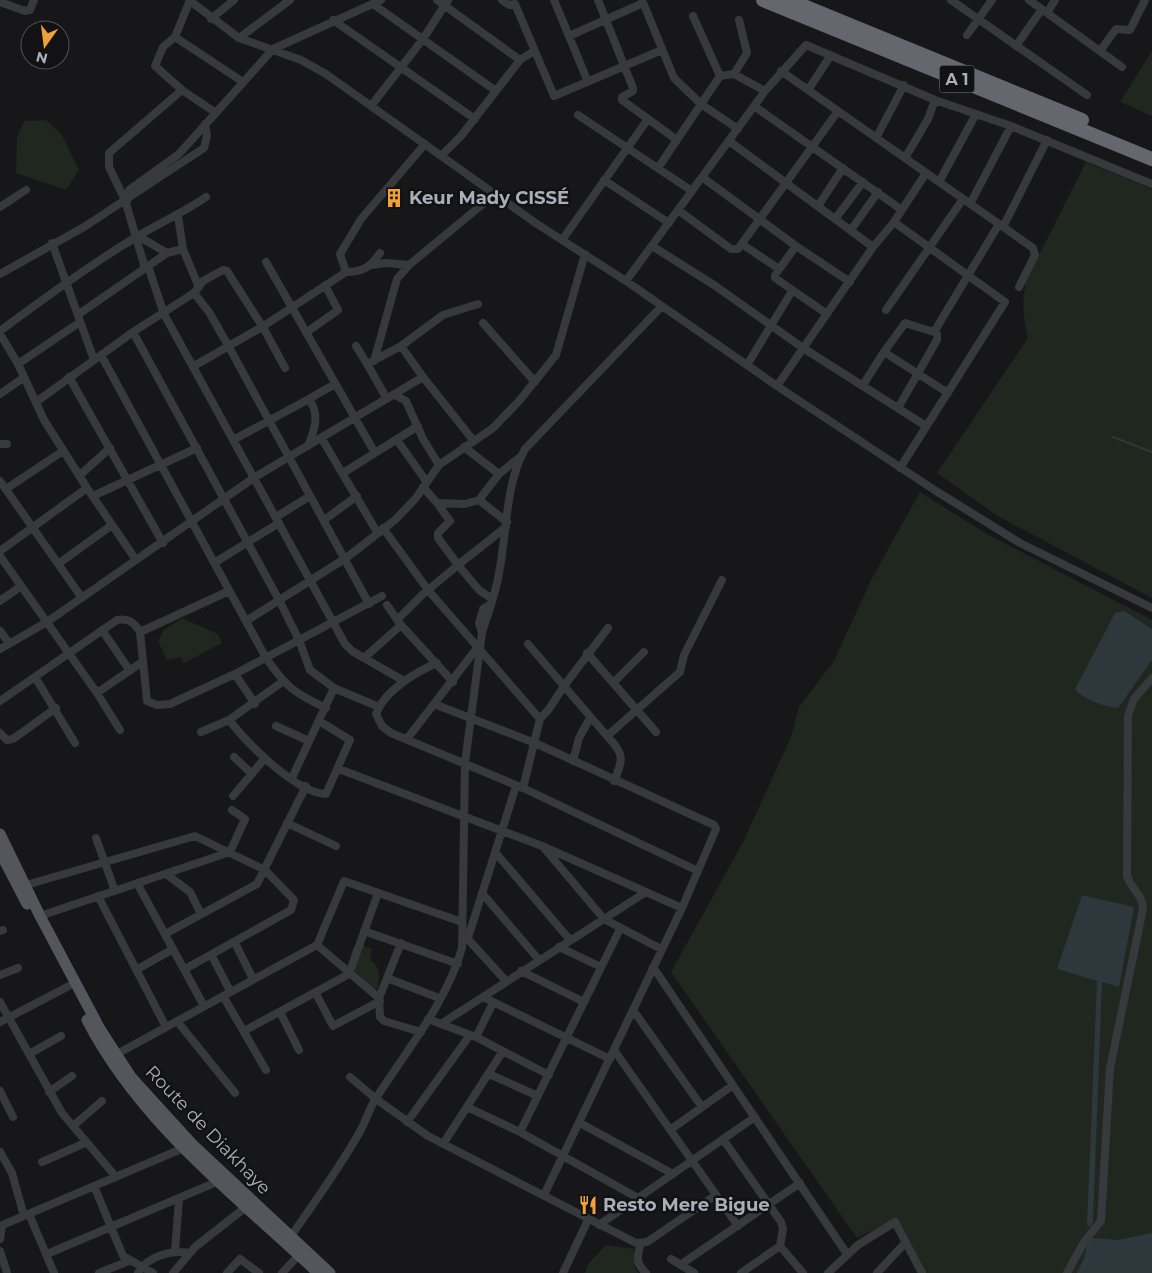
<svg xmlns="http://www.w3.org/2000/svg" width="1152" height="1273" font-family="Montserrat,sans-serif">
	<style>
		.green { fill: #1f271f }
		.water { fill: #2d373c }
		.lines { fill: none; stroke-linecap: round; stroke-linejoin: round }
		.stream { stroke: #2d373c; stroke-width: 2 }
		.street { stroke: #38393d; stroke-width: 8 }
		.primary { stroke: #54565c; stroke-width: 11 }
		.highway { stroke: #64676e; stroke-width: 14 }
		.labels { text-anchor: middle; stroke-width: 5; stroke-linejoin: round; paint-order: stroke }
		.shield { fill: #121214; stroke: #7c8087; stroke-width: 1 }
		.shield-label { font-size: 16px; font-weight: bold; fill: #a9afb8 }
		.poi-label { font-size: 18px; font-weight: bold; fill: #a9afb8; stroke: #121214; text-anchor: start }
		.street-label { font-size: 18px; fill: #a9afb8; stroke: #121214 }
	</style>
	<rect width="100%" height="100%" fill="#171719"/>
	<!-- green -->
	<path class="green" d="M1152,51V116L1120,102Z
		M46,120L62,135L79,170L66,190L16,173L17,137L24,121Z
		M1086,162L1152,189V598L996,515L937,473L1028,338C1023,317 1021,300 1027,279Z
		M920,492L987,534L1152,620V1273H923L895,1220L857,1238L671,972L744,840L791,737L799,707L834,661L871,580Z
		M182,618L218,634L222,643L184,663L181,657L167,660L158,641L164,630Z
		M361,945L372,949L370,960C381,967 379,976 378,988L370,993L355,973L350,957L354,946Z
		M606,1245L634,1249L635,1269L639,1273H585L589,1263Z"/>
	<!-- water -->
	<path class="water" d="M1124,611L1152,629V660L1118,708C1105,707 1082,699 1075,689L1115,613Z
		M1082,895L1134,907L1119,987L1102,982L1093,1222L1090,1227L1087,1224L1097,981L1057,969Z
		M1152,1233V1273H1077L1085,1256L1087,1241L1092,1238L1117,1240Z"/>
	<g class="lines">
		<!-- stream -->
		<path class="stream" d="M1113,437L1152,452"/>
		<!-- street -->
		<path class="street" d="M189,0L239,38L301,60L326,74L537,224L626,281L777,386L936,491L1020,543L1152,608
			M190,0L175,37L163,47L155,66L182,90L216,113
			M437,0L520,60
			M502,0L509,5L515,4L554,96L662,50
			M554,0L588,82
			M598,0L633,88V91L622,97V100L677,140
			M642,0L674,78L701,104L738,129
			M951,0L1087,95
			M1029,0L1122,67
			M0,2L25,11L30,10L34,0
			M373,4L496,91
			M1047,13L1055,0
			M693,16L720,76
			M211,19L234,0
			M333,20L475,119
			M967,35L992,0
			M569,36L643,3
			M175,37L243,82
			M239,38L290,0
			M1016,46L1042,9
			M1100,51L1116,29L1130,30L1145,0
			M781,71L1033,248L1035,255L1019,287
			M734,74L747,53L739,20
			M808,90L831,55
			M371,106L423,39L448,0
			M754,106L902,210
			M578,115L692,191
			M876,138L904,85
			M729,141L873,247
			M442,155L461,136L520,60L534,51
			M905,158L928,119L935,100
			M658,168L720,76L734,74L765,91
			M702,177L796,246L850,282
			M604,180L669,223
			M939,182L976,114
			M128,199L129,190L179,154L273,49L381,0
			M970,204L1011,126
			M818,206L843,168
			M0,207L26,190
			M678,210L731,249H738L838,111
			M178,216L183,249L198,285
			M835,219L863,182
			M894,222L1005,302L900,468
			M1003,227L1047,140
			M851,230L878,192
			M138,236L167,253
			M562,240L648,119
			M52,243L94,360
			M742,244L779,269
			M652,246L714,285L803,348L926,426
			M796,246L775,275V278L827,314
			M266,262L375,453
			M371,265L386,263L409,265
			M148,266L164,314L345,644L352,651L364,658
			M145,268L125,200L109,167V153L182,90
			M346,272L340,254L361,219L425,144
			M0,274L84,227L204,148L207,136L205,124
			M626,281L765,91L806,45L935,100L1011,126L1152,184
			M194,293L209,312L229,347L369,604
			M886,310L963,199
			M79,314L167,253L183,249
			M483,323L535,382
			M0,331C43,299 87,267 133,239C157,224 183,213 206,197
			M133,332L279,600L299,640L310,670L334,688L379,707
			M307,332L338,310L325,285
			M934,332L905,323L884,352L948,393
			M0,334L18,364L44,420L87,488L136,560
			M356,346L367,364
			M401,346L423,377L473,440
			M101,355L266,658C286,687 294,693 326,708
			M374,361L397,279L409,265L495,194
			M18,364L80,322
			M747,365L792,291
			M194,366L262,327L346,272C364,272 370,267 380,253
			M69,377L163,543
			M863,385L884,352
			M777,386L873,247L894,222L926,173
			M0,394L23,378
			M395,395L406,401L423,439L439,465
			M387,399L367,364L401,346L443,315L478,304
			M36,402L133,332L194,293L203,281L223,270L227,271L264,329L285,368
			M898,408L937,340V334L934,332L999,224
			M322,439L377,532
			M233,440L309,399
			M397,440L426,481
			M0,444H7
			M308,446C315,429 320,415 309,399L335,384
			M464,447L499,474
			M343,473L418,426
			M79,476L110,448
			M0,481L82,598
			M423,487L437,503
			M6,489L63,451
			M93,496L197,448
			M479,500L507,522
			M276,517L310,496
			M324,520L357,496
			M506,527L458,565L438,538V533L450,521L437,503L465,504L479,500L499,474L520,457
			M383,528L428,590L540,719
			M0,551L87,488
			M0,556L97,693L120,730
			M214,563L279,523
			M58,564L112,525
			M0,601L21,586
			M387,605L401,625L453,682
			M397,620L422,595L458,565L479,590L492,599
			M246,621L346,558L395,520L416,498L439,465L493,428L519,401L556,355L585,254
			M401,625L364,658L404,681
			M102,630L130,671
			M0,631L9,643
			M140,632L229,591
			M482,633C488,613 496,593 499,573C507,533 505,485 525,449L661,307
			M528,644L564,686L608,628
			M0,649L47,622L255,477L423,377
			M587,653L656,732
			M437,663C416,672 384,691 376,714L382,726L391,733L523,788L698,871
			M235,674L382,596
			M35,677L75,743
			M613,683L644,652
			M97,693L142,662
			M0,701L117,620C128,618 134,622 140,632L147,701L157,705L170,704L235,674L255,704
			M434,704L535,743L714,825L716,829L682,908L544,1195
			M229,720C247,743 296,793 326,794L350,740L319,721
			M276,726L309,741
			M201,732L229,720L282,682
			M0,733L7,740L13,739L56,708
			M607,736C624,754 624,758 614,781
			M407,739L477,648
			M234,757L252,774
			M573,761L579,738L590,718
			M339,769L542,846L682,908
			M292,778L334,688
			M523,788L540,719L549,709L564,686L607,736L680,672L684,655L722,580
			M233,796L265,758
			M287,823L336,846
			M96,838L115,891
			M544,848L604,919L661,949
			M495,852L570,940
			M166,874L190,892L201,914
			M137,883L204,1006
			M26,885L195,836L265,870L294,900L291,910L185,969
			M482,893L539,960
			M98,896L166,1027
			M40,916L230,852L245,819L232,810
			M0,931L3,930
			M364,931L458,964
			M165,934L257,884L306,786
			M465,936L506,981
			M468,938L516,786
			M235,943L253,979
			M317,945L379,998L380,1017L384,1021L421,1032
			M559,947L601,967
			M212,956L230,991
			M653,967L847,1254
			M136,970L173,949
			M521,971L584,1002
			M0,975L18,968
			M387,978L439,998
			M315,992L333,1026L380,1001
			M223,996L266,1070
			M483,997L610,1059
			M379,998L401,943
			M0,1002L62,1113L116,1177
			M633,1010L702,1107
			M280,1012L299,1050
			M428,1019L441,1024L646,892
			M177,1021L235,1093
			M0,1022L69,986
			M441,1024L476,1037L549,1075
			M244,1031L349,974L378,893
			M476,1037L493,1003
			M614,1050L738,1226
			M29,1054L61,1036
			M115,1055L317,945L344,881L462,922
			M489,1074L538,1096
			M350,1077L376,1099L428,1136L636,1243L647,1242L716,1195
			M0,1091L13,1117
			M49,1092L72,1076
			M467,1107L520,1132L638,1198
			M407,1122L470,1035
			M580,1123L673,1174
			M73,1126L102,1101
			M670,1130L733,1085
			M520,1132L620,929
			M723,1139L781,1222L783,1229L780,1246
			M443,1144L503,1051
			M0,1152L12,1173L24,1216
			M42,1162L85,1143
			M94,1186L123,1256L153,1273
			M29,1214L54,1273
			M599,1225L755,1117
			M0,1226L186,1147
			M291,1236C314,1203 338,1170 358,1135C365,1124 368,1111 375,1100C405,1052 446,1004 462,948L465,763L482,633L479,623L483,609L491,604
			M0,1239L2,1226
			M641,1243C637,1256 635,1263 646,1273
			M0,1251L7,1273
			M175,1252L179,1199
			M47,1254L219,1181
			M671,1259L694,1273
			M680,1265L800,1183
			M99,1273L129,1261
			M138,1273C147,1257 171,1249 189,1253
			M173,1273L195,1247L246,1207
			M227,1273L240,1259L259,1273
			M282,1273L299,1255
			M563,1273L588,1220
			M741,1273L780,1246L803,1273
			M828,1273L858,1245L895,1222L922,1273
			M877,1273L906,1242
			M1067,1273L1084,1242L1101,1221L1110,1068L1143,909C1143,895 1131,889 1127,876L1128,716L1134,699L1152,678"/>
		<!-- primary -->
		<path class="primary" d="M0,834L40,916L100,1029L131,1077L192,1144L330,1273
			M0,852L27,904
			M87,1020C140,1123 235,1195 318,1273"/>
		<!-- highway -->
		<path class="highway" d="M763,0L1152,159
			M789,0L1082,120"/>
	</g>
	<!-- icons -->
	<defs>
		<g id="building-bare" transform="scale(1.5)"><path d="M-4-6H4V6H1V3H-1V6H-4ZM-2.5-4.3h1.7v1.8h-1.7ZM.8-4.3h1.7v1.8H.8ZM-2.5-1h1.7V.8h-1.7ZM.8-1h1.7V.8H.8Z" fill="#f0a137" stroke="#121214" stroke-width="2.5" paint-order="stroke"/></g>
		<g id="restaurant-bare" transform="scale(1.5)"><path d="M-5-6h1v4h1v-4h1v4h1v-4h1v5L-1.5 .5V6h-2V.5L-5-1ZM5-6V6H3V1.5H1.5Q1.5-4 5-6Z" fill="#f0a137" stroke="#121214" stroke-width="2.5" paint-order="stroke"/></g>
	</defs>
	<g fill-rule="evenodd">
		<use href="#building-bare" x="394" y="198"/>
		<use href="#restaurant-bare" x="588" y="1205"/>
	</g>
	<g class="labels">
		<!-- shield labels -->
		<rect class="shield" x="939.5" y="65.5" width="35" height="27" rx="4"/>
		<g class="shield-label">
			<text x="957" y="85">A 1</text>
		</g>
		<!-- poi labels -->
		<g class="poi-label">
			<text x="409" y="204">Keur Mady CISSÉ</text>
			<text x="603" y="1211">Resto Mere Bigue</text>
		</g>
		<!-- street labels -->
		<g class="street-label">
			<text transform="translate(208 1130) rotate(46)" y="6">Route de Diakhaye</text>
		</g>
	</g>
	<!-- north arrow -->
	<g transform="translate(45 45) rotate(194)"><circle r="24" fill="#121214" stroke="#4e5156"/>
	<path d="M0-4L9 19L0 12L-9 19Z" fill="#f0a137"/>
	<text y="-8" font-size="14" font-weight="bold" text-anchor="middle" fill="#a9afb8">N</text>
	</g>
</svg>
